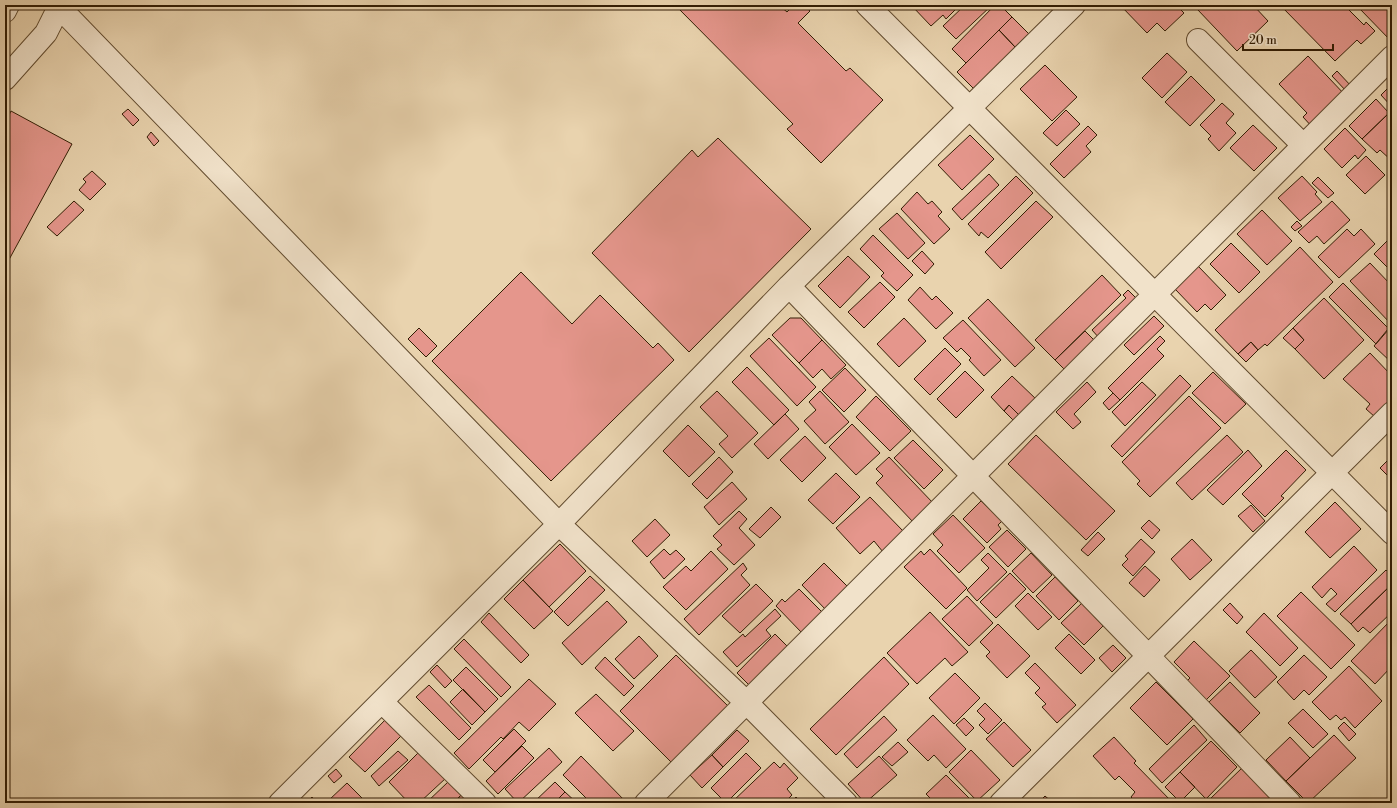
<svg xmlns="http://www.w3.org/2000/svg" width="1397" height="808" font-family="'Libre Bodoni',serif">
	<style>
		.building { fill: #e5968c; stroke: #321d04 }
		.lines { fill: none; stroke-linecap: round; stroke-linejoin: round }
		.street-casing { stroke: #604a2e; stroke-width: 24 }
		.street { stroke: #f1e2ca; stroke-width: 22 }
	</style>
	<rect width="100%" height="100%" fill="#e9d3ae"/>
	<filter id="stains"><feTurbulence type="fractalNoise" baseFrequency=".005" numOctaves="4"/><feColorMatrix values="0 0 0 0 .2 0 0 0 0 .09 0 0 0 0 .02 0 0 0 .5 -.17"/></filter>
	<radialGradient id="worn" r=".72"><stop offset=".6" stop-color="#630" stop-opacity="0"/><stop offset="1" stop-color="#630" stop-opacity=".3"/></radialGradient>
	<!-- building -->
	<path class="building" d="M675,5H779L787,12L794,5H803L810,11L798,23L846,71L850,68L883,100L821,163L787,129L793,124Z
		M911,5H960L946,19L943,15L931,26Z
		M965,5H992L956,39L943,26Z
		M995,5H1000L1012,17L966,63L952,49Z
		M1120,5H1176L1184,13L1165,31L1157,23L1147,33Z
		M1201,5H1253L1268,21L1237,51L1197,9Z
		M1280,5H1344L1364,25L1366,22L1375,31L1361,44L1357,40L1335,61Z
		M1362,5H1392V42L1359,8Z
		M1012,17L1029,34L1015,47L999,30Z
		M999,30L1015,47L974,89L957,72Z
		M1167,53L1187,72L1162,98L1142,78Z
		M1308,56L1347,97L1314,129L1303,117L1307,113L1279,84Z
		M1045,65L1077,97L1052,121L1020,89Z
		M1337,71L1352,87L1347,92L1332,76Z
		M1191,76L1215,100L1190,126L1165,102Z
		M1391,85L1392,86V107L1381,95Z
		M1376,99L1389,113L1362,139L1349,126Z
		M1222,103L1234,114L1226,123L1236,133L1219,151L1208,139L1211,136L1200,125Z
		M128,109L139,120L133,126L122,114Z
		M1066,110L1080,124L1057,146L1043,133Z
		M11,111L72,144L5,267V123Z
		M1389,113L1392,116V161L1380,150L1377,153L1362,139Z
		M1253,125L1277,148L1254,171L1230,148Z
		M1088,126L1097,135L1086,146L1091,152L1064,178L1050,164Z
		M1345,128L1366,150L1358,159L1355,155L1342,168L1324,149Z
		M151,132L159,141L154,146L147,137Z
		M970,135L994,159L962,190L938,165Z
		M718,138L811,229L689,352L592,253L692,150L698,157Z
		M1366,156L1385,175L1365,194L1346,175Z
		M92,171L106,184L90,200L79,190L86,182L83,179Z
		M989,174L999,185L962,220L952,209Z
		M1016,176L1033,193L988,238L981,232L979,236L968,224Z
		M1302,176L1317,192L1315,194L1322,202L1300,221L1278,198Z
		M1318,177L1334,193L1328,198L1312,183Z
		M917,192L928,204L932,201L942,212L938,216L950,229L934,244L901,209Z
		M74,201L84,210L57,236L47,227Z
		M1036,201L1053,217L1001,269L985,252Z
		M1332,201L1350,220L1324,244L1317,236L1309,243L1298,232Z
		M1262,210L1292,241L1267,265L1237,234Z
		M897,213L925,243L908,259L879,229Z
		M1297,221L1302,226L1295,231L1291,227Z
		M1347,229L1354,236L1361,229L1375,244L1339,278L1318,257Z
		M873,235L913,275L897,291L881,276L884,273L860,249Z
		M1392,236V272L1374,254Z
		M1231,243L1260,272L1239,293L1210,264Z
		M1300,247L1333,282L1267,346L1265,344L1258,350L1251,342L1238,354L1215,330Z
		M922,251L934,264L925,274L912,261Z
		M848,256L870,277L840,308L818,286Z
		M1370,263L1392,286V325L1350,281Z
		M1198,266L1226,295L1211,310L1205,304L1197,312L1175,289Z
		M521,272L572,324L600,295L653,348L658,343L674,360L551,481L432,361Z
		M1102,275L1121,295L1055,360L1035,340Z
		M880,282L895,297L864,328L848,312Z
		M1343,283L1389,329L1376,344L1329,297Z
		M920,287L932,300L936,296L953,313L936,329L908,300Z
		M1128,290L1139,301L1100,339L1092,330L1126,298L1123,295Z
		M1324,298L1364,340L1324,379L1295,349L1304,340L1293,328Z
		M988,299L1035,348L1015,367L968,318Z
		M1154,316L1164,326L1134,355L1124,345Z
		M790,318H801L822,340L799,363L772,335Z
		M904,318L926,341L899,367L877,344Z
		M963,320L1001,360L984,376L969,360L971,358L961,348L957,352L943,338Z
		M419,328L437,346L426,357L408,339Z
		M1293,328L1304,340L1295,349L1283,338Z
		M1388,329L1392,334V363L1374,346Z
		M1085,331L1097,343L1067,372L1055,360Z
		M1160,336L1165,341L1157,349L1164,356L1120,400L1108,388Z
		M769,338L816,387L797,406L750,356Z
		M822,340L846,365L831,379L822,369L813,378L799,363Z
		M1251,342L1258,350L1246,362L1238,354Z
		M945,348L961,364L930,395L914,379Z
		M1370,353L1392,376V400L1375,417L1366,409L1370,404L1343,379Z
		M747,367L789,410L774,425L732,382Z
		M845,368L866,390L844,412L822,390Z
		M965,371L984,390L956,418L937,399Z
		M1213,372L1246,404L1225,424L1192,393Z
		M1180,375L1191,386L1122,457L1111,446Z
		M1012,376L1037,400L1021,417L1009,405L1004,411L991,397Z
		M1087,382L1096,392L1074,414L1081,422L1073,429L1056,412Z
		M1142,382L1156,395L1125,426L1112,412Z
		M717,391L758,433L732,458L719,444L728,436L700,407Z
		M820,391L849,422L825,444L804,421L816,410L809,402Z
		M1113,393L1120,400L1109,410L1103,403Z
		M876,396L911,431L890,451L856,417Z
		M1189,396L1221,428L1150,497L1137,484L1140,481L1122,462Z
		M1009,405L1021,417L1016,423L1004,411Z
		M785,414L799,429L768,459L754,444Z
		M852,424L880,453L856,475L829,447Z
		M688,425L715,452L689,477L663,451Z
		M1036,435L1115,511L1086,540L1008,464Z
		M1227,435L1243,452L1192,500L1176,483Z
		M805,436L826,458L802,482L780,460Z
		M913,440L943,470L924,489L894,458Z
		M1248,450L1262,466L1223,505L1207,490Z
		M1286,450L1306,470L1281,496L1284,498L1265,517L1242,494Z
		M1392,456V480L1380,468Z
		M719,457L733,472L707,499L692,484Z
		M889,457L934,504L914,523L876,483L883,476L876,469Z
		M836,473L860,497L833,524L808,500Z
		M732,482L747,499L719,525L704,507Z
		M870,497L904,532L883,552L874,541L860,554L836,528Z
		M981,501L1002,521L998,525L1001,529L987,543L963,519Z
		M1335,502L1361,529L1330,558L1305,532Z
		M1251,505L1265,521L1253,532L1238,516Z
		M771,507L781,517L760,538L749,529Z
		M739,511L747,519L739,528L755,545L734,565L717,549L722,545L713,536Z
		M953,515L985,548L959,573L937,551L943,545L933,534Z
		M655,519L670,535L647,557L632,541Z
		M1149,520L1160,530L1152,539L1141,528Z
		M1007,530L1026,549L1008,567L989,547Z
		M1098,532L1105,539L1088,556L1081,550Z
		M1141,539L1155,552L1133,576L1122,565L1128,559L1125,556Z
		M1192,539L1212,560L1190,580L1171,559Z
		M560,544L586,571L549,607L523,580Z
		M1354,546L1377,570L1335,612L1326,604L1337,594L1331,588L1322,598L1312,587Z
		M664,549L670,555L676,550L685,559L664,579L650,562Z
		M930,549L967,588L946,609L904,567L921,551L924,555Z
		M711,551L728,569L686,610L663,587L686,566L691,571Z
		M988,553L1007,572L977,601L967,590L989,568L981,560Z
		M1031,553L1052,575L1033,593L1012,571Z
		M743,563L747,569L741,575L750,585L699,635L684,619Z
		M824,563L849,588L827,611L802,585Z
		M1145,566L1160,580L1144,597L1129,583Z
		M1386,570L1392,576V584L1351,624L1340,614Z
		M1010,573L1026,589L996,618L980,602Z
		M590,576L605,590L568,626L554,612Z
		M1055,577L1078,601L1059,620L1036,596Z
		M523,580L553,611L534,629L504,599Z
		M756,584L773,601L740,633L722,616Z
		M1392,584V612L1370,633L1363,627L1358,632L1351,624Z
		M799,589L823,613L802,633L776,606L782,599L785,602Z
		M1301,592L1355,645L1331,669L1277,616Z
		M1028,593L1052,617L1038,630L1015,606Z
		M967,596L993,623L969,646L942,619Z
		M607,601L627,622L582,665L562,643Z
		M1082,603L1103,626L1084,645L1061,623Z
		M1230,603L1243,617L1237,624L1223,610Z
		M775,609L781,616L766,630L771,636L737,667L723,652L743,634L745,637Z
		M930,612L968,652L952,666L945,658L917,684L887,653Z
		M489,613L529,655L521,663L481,622Z
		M1264,613L1298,648L1280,666L1246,632Z
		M1392,619V666L1375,684L1351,661Z
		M998,624L1030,656L1007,678L986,656L990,652L980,642Z
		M775,634L788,647L750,686L737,673Z
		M1069,634L1095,660L1081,674L1055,648Z
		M639,636L658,656L634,679L615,659Z
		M464,639L511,687L501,697L454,649Z
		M1194,641L1230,676L1206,700L1187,681L1190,678L1174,662Z
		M1113,645L1126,658L1112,672L1099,658Z
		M1251,650L1277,677L1255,698L1229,671Z
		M676,655L729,707L672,763L620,711Z
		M1304,655L1327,677L1309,695L1304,690L1294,700L1277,682Z
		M605,657L634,686L624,696L595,668Z
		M884,657L909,684L836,755L810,729Z
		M1035,663L1076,705L1057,723L1042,707L1046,704L1035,693L1040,688L1025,673Z
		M437,665L452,681L445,688L430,672Z
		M1349,666L1382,701L1355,728L1345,717L1341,720L1336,715L1330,720L1312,702Z
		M466,667L498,699L485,712L453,680Z
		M955,673L980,698L954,724L929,698Z
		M529,679L556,704L529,731L519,722L503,739L501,737L469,769L454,753Z
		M1156,682L1193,719L1167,745L1130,708Z
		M1230,682L1260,713L1240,733L1209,702Z
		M429,685L471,728L459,740L416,697Z
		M463,689L485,712L472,725L450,702Z
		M596,694L634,731L613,751L575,713Z
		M985,703L1002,720L988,734L979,725L985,719L977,711Z
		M1303,709L1328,734L1313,748L1288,723Z
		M933,715L966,749L946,768L934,755L928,761L907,740Z
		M884,716L897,730L857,768L844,754Z
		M387,718L403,734L365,772L349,757Z
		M964,718L974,728L966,736L956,725Z
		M1004,722L1031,750L1013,767L986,739Z
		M1344,722L1356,734L1349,741L1338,728Z
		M1194,725L1207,740L1162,783L1149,769Z
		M514,729L526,741L495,772L483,760Z
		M737,730L749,741L723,767L712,755Z
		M1334,735L1356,758L1308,803L1286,781Z
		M1114,737L1136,761L1134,763L1173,803H1137L1131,797L1135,792L1119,776L1115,780L1093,756Z
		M1290,737L1310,758L1286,781L1266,760Z
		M1211,741L1237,767L1206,799L1180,772Z
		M898,742L908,752L892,766L882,757Z
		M522,746L534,758L498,794L486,781Z
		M549,748L562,762L518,803L505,789Z
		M971,750L1000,780L977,801L949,772Z
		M398,751L408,760L379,786L371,776Z
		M420,751L446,778L419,803H409L389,782Z
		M746,753L761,768L726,803L711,788Z
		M712,755L723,767L702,788L690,775Z
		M581,756L627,803H591L563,775Z
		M879,756L897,775L865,803L848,784Z
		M774,762L780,768L784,763L798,778L787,789L792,795L784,803H731Z
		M1243,767L1277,803H1213L1210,799Z
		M336,769L342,776L334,783L328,776Z
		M1180,772L1195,787L1180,802L1165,787Z
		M946,775L974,803H935L926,794Z
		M448,782L461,795L454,803H426Z
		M555,782L565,792L554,803H533Z
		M347,783L367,803H332L329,800Z
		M565,792L577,803H554Z
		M461,795L469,803H454Z
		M1045,796L1053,803H1038Z
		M312,797L317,803H306Z
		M796,797L802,803H790Z"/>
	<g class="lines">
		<!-- street casing -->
		<g class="street-casing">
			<path id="street" d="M867,5L1392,533
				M59,7L559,524L746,702L846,803
				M5,11L8,5
				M1198,40L1303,145
				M5,79L46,33L60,5
				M789,286C955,459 1124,629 1290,803
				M382,702L485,803
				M280,803L559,524L789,286L1074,5
				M646,803L1392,57
				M1001,803L1392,413"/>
		</g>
		<!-- street -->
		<use href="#street" class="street"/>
	</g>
	<!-- margin -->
	<rect width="1397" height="808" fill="none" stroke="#e9d3ae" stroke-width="20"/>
	<rect x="6" y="6" width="1385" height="796" fill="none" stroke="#321d04" stroke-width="2"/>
	<rect x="10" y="10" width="1377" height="788" fill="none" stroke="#321d04"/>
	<!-- scale -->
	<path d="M1243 44v6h90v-6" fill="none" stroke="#321d04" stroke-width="2"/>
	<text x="1249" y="44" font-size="12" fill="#321d04" stroke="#f1e2ca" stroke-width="3" paint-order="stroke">20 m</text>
	<rect width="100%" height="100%" filter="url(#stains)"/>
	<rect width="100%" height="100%" fill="url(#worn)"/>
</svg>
